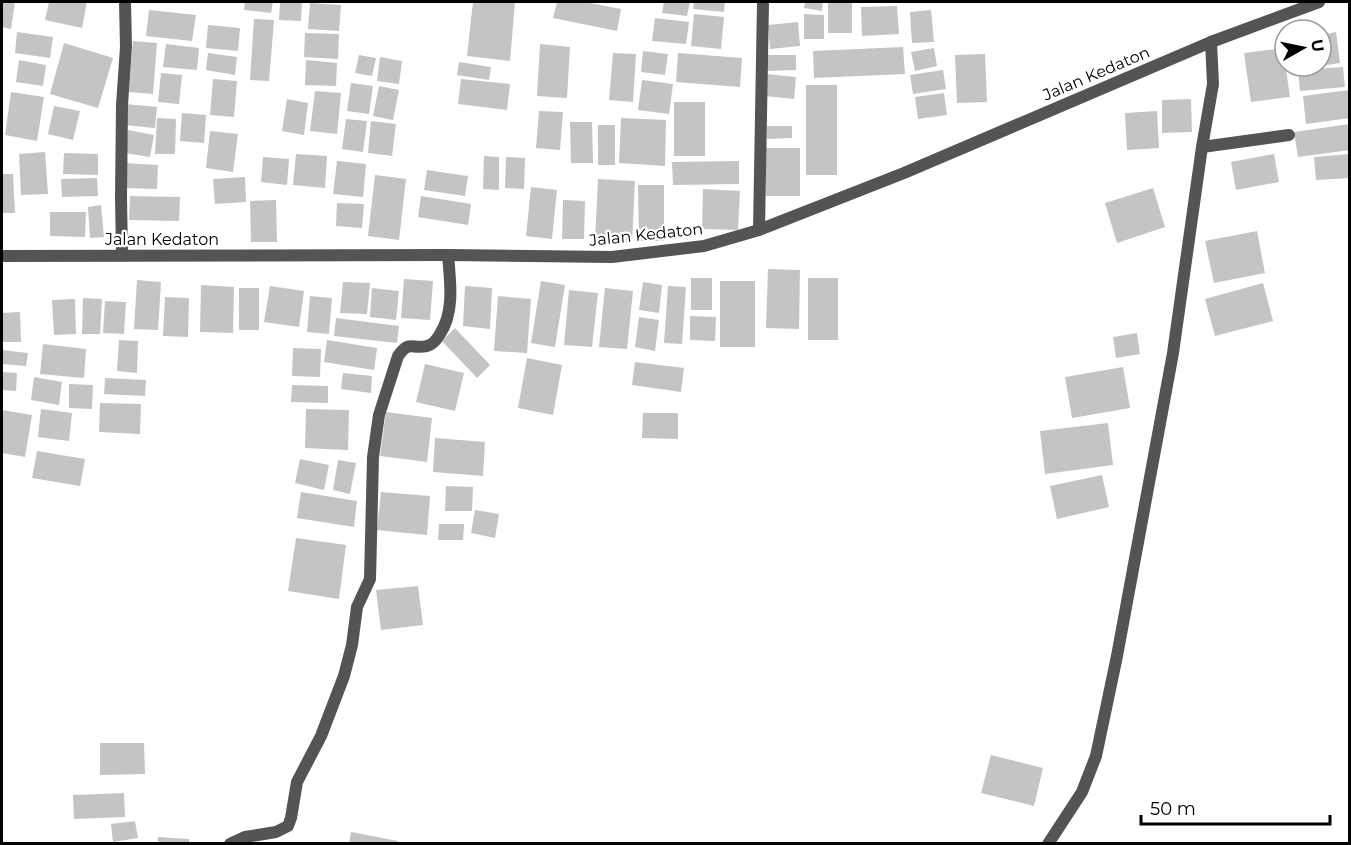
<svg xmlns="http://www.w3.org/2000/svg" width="1351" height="845" font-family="Montserrat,sans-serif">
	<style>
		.building { fill: #c4c4c4 }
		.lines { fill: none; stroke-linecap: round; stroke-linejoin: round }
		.minor { stroke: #545454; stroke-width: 12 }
		.tertiary { stroke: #545454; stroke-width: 12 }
		.labels { text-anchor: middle; stroke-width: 4.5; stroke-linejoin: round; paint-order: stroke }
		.street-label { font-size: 16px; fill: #000; stroke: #fff }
	</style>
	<rect width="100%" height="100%" fill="#fff"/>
	<!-- building -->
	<path class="building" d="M2,2H15L11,29L2,27Z
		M49,2H87L82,28L45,20Z
		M245,2H273L271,13L244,10Z
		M280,2H302L301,21L279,20Z
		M473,2H515L510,61L467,56Z
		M557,2H585L621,9L617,31L553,18Z
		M664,2H690L687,16L662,13Z
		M694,2H725L724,12L693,9Z
		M805,2H823L822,11L804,8Z
		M310,3L341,5L339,31L308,29Z
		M828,3H852V33H828Z
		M897,6L899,34L862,36L861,7Z
		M149,10L196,15L192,41L146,36Z
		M931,10L934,42L912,43L910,12Z
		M694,14L724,17L721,49L691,46Z
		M804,14L824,15V39H804Z
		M655,18L689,22L686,44L652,41Z
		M254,19L274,20L269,81L250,80Z
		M798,22L800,46L770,49L768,25Z
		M208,25L240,28L238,51L206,48Z
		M17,32L53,37L50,58L15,53Z
		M1336,32L1340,63L1321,66V35Z
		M305,33L339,34L338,59L304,57Z
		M133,41L157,43L153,94L129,92Z
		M64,43L113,58L98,108L50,94Z
		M166,44L199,48L197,70L163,67Z
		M540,44L570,47L567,98L537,96Z
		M903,47L905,74L814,78L813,51Z
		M934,48L937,66L915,71L911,52Z
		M1283,48L1290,97L1251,102L1244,53Z
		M643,51L668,54L665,75L641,72Z
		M208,53L237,57L235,75L206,70Z
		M613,53L636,54L633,102L609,100Z
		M678,53L742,58L740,87L676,82Z
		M985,54L987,102L957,103L955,55Z
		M359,55L376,58L372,76L355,73Z
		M767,55H796V70L767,71Z
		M380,57L402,61L399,84L377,81Z
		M19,60L46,65L43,86L16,82Z
		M306,60L337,63L336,86L305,85Z
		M459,62L491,67L489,80L457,75Z
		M1343,67L1345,87L1300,91L1298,70Z
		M943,70L946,89L913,94L910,75Z
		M161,73L182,75L179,104L158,102Z
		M767,74L796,77L794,99L765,96Z
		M213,79L237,81L234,117L210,115Z
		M461,79L510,84L507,110L458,104Z
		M642,80L673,84L669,114L638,110Z
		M351,83L373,86L369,114L347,111Z
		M806,85H837V175H806Z
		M379,86L399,90L393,120L373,116Z
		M1350,90V118L1306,124L1303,96Z
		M315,91L341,93L337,134L310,131Z
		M11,92L44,97L37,141L5,135Z
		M944,93L947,115L918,119L915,97Z
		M287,99L308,103L304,135L282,131Z
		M1191,99L1192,132L1162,133V100Z
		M674,102H705V156H674Z
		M126,104L157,107L155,128L124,125Z
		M54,106L80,111L73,140L48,134Z
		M539,111L563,112L560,150L536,148Z
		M1157,111L1159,148L1127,150L1125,113Z
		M182,113L206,115L204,143L180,141Z
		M157,118L176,119L175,154H155Z
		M621,118L666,120L665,166L619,163Z
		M346,119L367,121L363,152L342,149Z
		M371,121L396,124L392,156L368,153Z
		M570,122H592L593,163H571Z
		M1350,124V150L1298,157L1294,132Z
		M598,125H615V165H598Z
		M767,126H792V138L767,139Z
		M128,130L154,135L150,157L124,153Z
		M210,131L238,134L233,172L206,168Z
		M766,148H800V196H766Z
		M45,152L48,194L21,195L19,154Z
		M64,153L98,154V175L63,174Z
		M296,154L327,156L325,188L293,185Z
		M1274,154L1279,182L1236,190L1231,162Z
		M1350,154V178L1316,180L1314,157Z
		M484,156L499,157V190L483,189Z
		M263,157L289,159L287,185L261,182Z
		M506,157L525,158L524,189L505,188Z
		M337,161L366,164L363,197L333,194Z
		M739,161V184L673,185L672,162Z
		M125,163L158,165L157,189L124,188Z
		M427,170L468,176L465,196L424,190Z
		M2,174H13L15,213H2Z
		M375,175L406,179L399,240L368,236Z
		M245,177L246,202L215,204L213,179Z
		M97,178L98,196L62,197L61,179Z
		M598,179L635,181L632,243L595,241Z
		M638,185H664V241H639Z
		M531,187L557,190L552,239L526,236Z
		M1153,188L1165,227L1117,243L1105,203Z
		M703,189L740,191L738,230L702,229Z
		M130,196L180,197L179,221L129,220Z
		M421,196L471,204L468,225L418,217Z
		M276,200L277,242H251L250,201Z
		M563,200L585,201L584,239H562Z
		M337,203L364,204L362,228L336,226Z
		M101,205L104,237L90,238L88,207Z
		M50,212H86L85,237L50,236Z
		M1257,231L1265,273L1214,283L1205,241Z
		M768,269L800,270L799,329L766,328Z
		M691,278H712V310H691Z
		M808,278H838V340H808Z
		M404,279L433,281L430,320L401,318Z
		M137,280L161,282L158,330L134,329Z
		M541,281L565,285L555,347L531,343Z
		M720,281H755V347H720Z
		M343,282L370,283L367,314L340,313Z
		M643,282L662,285L659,313L639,310Z
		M1263,283L1273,321L1215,336L1205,299Z
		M201,285L234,287L233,333L200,332Z
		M270,286L304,291L299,327L264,322Z
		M465,286L492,288L490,329L463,326Z
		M668,286L686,287L682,344L664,343Z
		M239,288H259V330H239Z
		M372,288L399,291L396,320L370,317Z
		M605,288L633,291L627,349L599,347Z
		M569,290L598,293L592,347L564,345Z
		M310,296L332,298L329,334L307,332Z
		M498,296L531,299L527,353L494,351Z
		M165,297L189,298L188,337L163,336Z
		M83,298L102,299L100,334H82Z
		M75,299L76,334L54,335L52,300Z
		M105,301L126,302L124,334L103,333Z
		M20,312L21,342H2V313Z
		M690,316L716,317L715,341L690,340Z
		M639,317L659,320L655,351L635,347Z
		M336,318L399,326L397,343L334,336Z
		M455,328L490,365L477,378L442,341Z
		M1137,333L1140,354L1116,358L1113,337Z
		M119,340L138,341L137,373L117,371Z
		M327,340L377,348L374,370L324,362Z
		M43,344L86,349L84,378L40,374Z
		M293,348L321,349L320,377L292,376Z
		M2,350L28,353L26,366L2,364Z
		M527,358L562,365L553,415L518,408Z
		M635,362L684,368L681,392L632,385Z
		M425,364L464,373L455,411L416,402Z
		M1123,367L1130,408L1072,418L1065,377Z
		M2,372L17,373L16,391L2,390Z
		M343,373L372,376L371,393L341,389Z
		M34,377L62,382L59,405L31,400Z
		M105,378L146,380L145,396L104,394Z
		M69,384L93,385L92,409L69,408Z
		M292,385L328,386V403L291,402Z
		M100,403L141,404L140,434L99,432Z
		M41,409L72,413L69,441L38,437Z
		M306,409L349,410L348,450L305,448Z
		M2,410L32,415L25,457L2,453Z
		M386,412L432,418L427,462L380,456Z
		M643,413H678V439L642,438Z
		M1108,423L1113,465L1045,474L1040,431Z
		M435,438L485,442L483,476L433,472Z
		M37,451L85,459L80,486L32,478Z
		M300,459L329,465L324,490L295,483Z
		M338,460L356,463L350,494L333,490Z
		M1102,475L1109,507L1057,519L1050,486Z
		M446,486L473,487L472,511H445Z
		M301,492L357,501L354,527L297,518Z
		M381,492L430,496L427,535L377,530Z
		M475,510L499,514L495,538L471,533Z
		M439,524H464L463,540H438Z
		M296,538L346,545L339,599L288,591Z
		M418,586L423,625L381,630L376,590Z
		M100,743H144L145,774L100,775Z
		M991,755L1043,768L1034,806L981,793Z
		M124,793L125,817L74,819L73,795Z
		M135,821L138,838L113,842L111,824Z
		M351,832L398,841L397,844H349Z
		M158,837L189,839V844H158Z"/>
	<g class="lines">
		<!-- minor -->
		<path class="minor" d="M1202,147L1289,135
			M759,230L763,2
			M122,255L121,197L122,105L126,47L125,2
			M230,844L245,837L276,832L288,826L291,818L297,782L321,736L344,676L352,645L357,607L370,579L373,457L379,415L398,356C410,339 412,350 427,346C433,345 437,339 440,334C455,311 450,281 448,255
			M1048,844L1082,792L1096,756L1117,656L1173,353L1202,147L1213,84L1211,42"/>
		<!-- tertiary -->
		<path class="tertiary" d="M2,256L448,255L612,257L704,246L759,230L904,173L1211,42L1319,2"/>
	</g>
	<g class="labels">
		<!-- street labels -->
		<g class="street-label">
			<text transform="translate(1096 73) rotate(-23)" y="6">Jalan Kedaton</text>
			<text transform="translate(646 234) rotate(-6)" y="6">Jalan Kedaton</text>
			<text x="162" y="245">Jalan Kedaton</text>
		</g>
	</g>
	<!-- border -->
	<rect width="1351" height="845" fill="none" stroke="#000000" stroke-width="6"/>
	<!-- north arrow -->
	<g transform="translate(1303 48) rotate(81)"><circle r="28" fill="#ffffff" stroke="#999999" stroke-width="1.5"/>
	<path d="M0-4.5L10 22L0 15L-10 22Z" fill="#000000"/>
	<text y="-9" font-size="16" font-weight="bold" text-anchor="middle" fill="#000000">U</text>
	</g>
	<!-- scale -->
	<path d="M1141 815v9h189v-9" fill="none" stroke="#000000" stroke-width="3"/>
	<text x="1150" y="815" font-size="18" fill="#000000" stroke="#ffffff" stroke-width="4.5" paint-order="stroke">50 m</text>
</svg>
